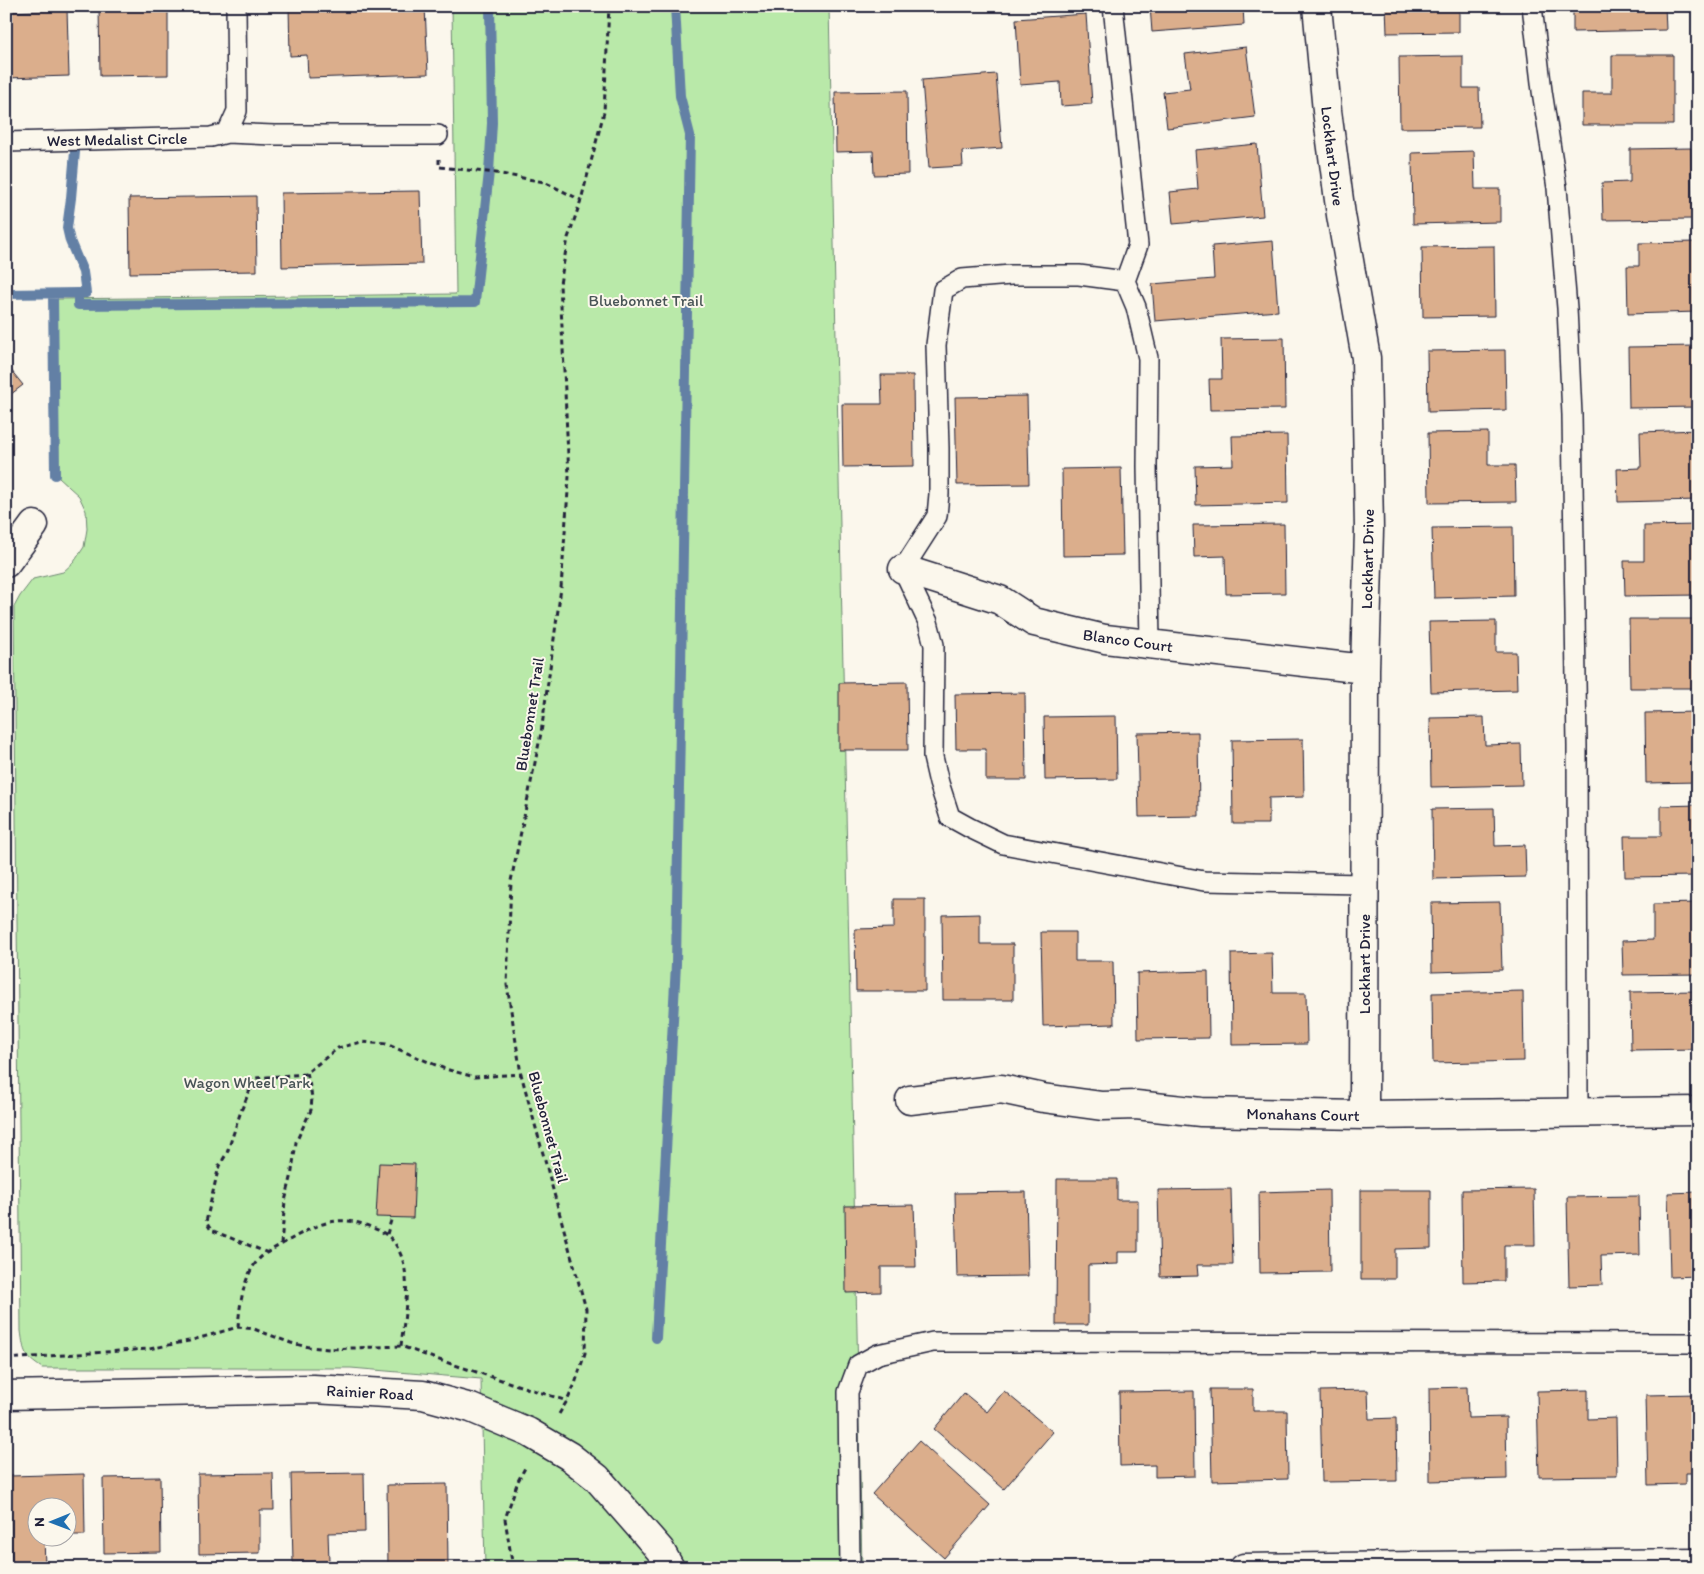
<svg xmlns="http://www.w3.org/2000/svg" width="1704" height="1574" font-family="Itim,sans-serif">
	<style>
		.green { fill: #b9e9a9; stroke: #6e8672 }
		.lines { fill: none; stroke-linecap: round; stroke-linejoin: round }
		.stream { stroke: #6480a5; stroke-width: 10 }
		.building { fill: #dbae8c; stroke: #22223b }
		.service-casing { stroke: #22223b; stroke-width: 22 }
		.minor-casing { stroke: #22223b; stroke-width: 31 }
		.tertiary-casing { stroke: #22223b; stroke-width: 31 }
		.path { stroke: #22223b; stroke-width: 3; stroke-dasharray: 5 4; stroke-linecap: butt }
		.service { stroke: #fbf7ec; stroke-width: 19 }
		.minor { stroke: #fbf7ec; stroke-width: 28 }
		.tertiary { stroke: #fbf7ec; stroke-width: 28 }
		.labels { text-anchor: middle; stroke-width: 4; stroke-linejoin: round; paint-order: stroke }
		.street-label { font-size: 16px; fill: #22223b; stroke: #fbf7ec }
		.park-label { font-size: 16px; fill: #485456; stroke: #fbf7ec }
	</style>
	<rect width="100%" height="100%" fill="#fbf7ec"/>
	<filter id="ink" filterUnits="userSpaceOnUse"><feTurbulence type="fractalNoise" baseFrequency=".02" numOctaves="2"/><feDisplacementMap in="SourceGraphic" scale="10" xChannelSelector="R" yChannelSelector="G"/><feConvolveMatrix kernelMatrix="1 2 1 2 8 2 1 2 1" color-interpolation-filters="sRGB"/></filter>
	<g filter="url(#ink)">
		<!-- green -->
		<path class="green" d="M452,6H829L862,1568H485L481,1379L351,1368H42C24,1356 24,1353 21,1331L14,607L20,596L33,579L63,572L74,562L84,547L87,529L86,511L79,496L59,478L57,299L456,294Z"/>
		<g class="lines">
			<!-- stream -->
			<path class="stream" d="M76,140L71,198L67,228L70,241L83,272L86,293H78
				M6,294L78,293V305L475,302L489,172L492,123L490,6
				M53,294L55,475
				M656,1338L676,964L690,135L680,96L675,6"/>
		</g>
		<!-- building -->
		<path class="building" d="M99,6H168V75L100,76Z
			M289,6H425L428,74L308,78L307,55L290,56Z
			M1150,6H1243L1244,25L1152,32Z
			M1386,6H1459V32L1387,33Z
			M1573,6H1665L1666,30L1573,32Z
			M67,10L69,76L6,78V12Z
			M1086,14L1092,104L1061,106L1060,82L1020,85L1016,19Z
			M1246,47L1255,117L1167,128L1163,92L1190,89L1185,54Z
			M1612,55H1673V125H1582V93H1612Z
			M1463,56V88H1479L1480,127L1400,128L1399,57Z
			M996,74L1002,148L962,151L963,166L929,168L922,80Z
			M907,91L908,174L874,175L873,151L836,152L835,92Z
			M1257,144L1263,216L1173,224L1170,192L1198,189L1195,150Z
			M1691,148L1692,219L1603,220L1602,183L1630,182V149Z
			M1474,151L1475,189H1500V222L1413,224L1412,153Z
			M420,191L422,264L282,267L281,193Z
			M256,196L257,271L130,273L129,198Z
			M1273,241L1278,311L1155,321L1152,284L1214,279L1212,246Z
			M1698,242V312L1628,314L1627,266H1639V243Z
			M1494,246L1495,316L1423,317L1422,247Z
			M1284,338L1285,409L1210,410L1209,379H1222L1221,339Z
			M1698,346V407L1629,408L1628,347Z
			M1505,350L1506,410L1428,412L1427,351Z
			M6,364L23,385L6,398Z
			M881,375H913L914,466L843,467L842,404H882Z
			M1027,396L1029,484L957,485L955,397Z
			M1698,430V500L1618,502L1617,469L1641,468L1640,432Z
			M1488,432V465H1515L1516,502L1429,503L1428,433Z
			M1287,435L1288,503L1196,505L1195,466L1233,465L1232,436Z
			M1121,468L1123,555L1063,556L1062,469Z
			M1284,524L1285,593L1226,594L1225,556L1194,557L1193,525Z
			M1698,525V595L1625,596L1624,561H1644V526Z
			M1513,527L1514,596L1434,598L1432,528Z
			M1629,619H1698V688H1630Z
			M1496,621V652H1516L1517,690L1431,692L1429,622Z
			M907,682L908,750H839V683Z
			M1025,693L1026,780H986V749H956L955,694Z
			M1698,712V782L1646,783L1645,713Z
			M1116,716L1117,779L1045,780L1044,717Z
			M1484,717L1485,745L1521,744L1522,785L1431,787L1430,718Z
			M1198,732L1199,816L1139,817L1137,733Z
			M1303,739L1304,797L1269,798V824H1233L1232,740Z
			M1698,805V876L1625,877L1624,836H1661V806Z
			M1494,808L1495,846L1525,845L1526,877L1433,879L1432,809Z
			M894,899H925V991H856L855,929L894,928Z
			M1500,902L1502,970L1432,972L1431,903Z
			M1698,903V974L1623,975L1622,941L1653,940V904Z
			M980,914V944H1013V1000H943L942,915Z
			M1041,932H1075V961H1113L1114,1024L1043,1026Z
			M1272,953L1273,993H1306L1307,1044L1232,1045L1231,954Z
			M1208,971L1209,1038L1138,1039L1137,973Z
			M1523,991L1524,1061L1433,1063L1432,993Z
			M1698,991V1049L1631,1050L1630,992Z
			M379,1163L415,1164L413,1218L376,1217Z
			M1057,1179H1117V1200H1138V1252H1118V1264L1088,1265V1325H1056Z
			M1231,1189L1233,1265H1197L1198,1276L1160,1277L1158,1190Z
			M1534,1189L1535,1245H1504V1281L1463,1282L1462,1190Z
			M1329,1190L1330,1272L1260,1273L1259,1192Z
			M1361,1190H1431V1248L1395,1249V1279H1361Z
			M1026,1192L1028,1276L957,1277L955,1193Z
			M1698,1192V1276L1670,1277L1668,1193Z
			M1639,1196L1640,1255L1601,1256L1602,1285L1569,1286L1567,1197Z
			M914,1205L916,1267H881V1292L846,1293L845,1206Z
			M1467,1387L1468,1418L1506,1417L1507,1479L1430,1481L1429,1388Z
			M1210,1389H1253V1411H1287L1288,1479L1212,1481Z
			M1368,1390L1369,1419L1396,1418L1397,1481L1322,1482L1320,1391Z
			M1588,1390V1419L1616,1418L1617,1476L1539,1477L1537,1391Z
			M1004,1391L1053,1432L1004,1489L934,1429L964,1393L987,1412Z
			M1194,1391L1195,1476L1155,1477V1465L1120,1466L1119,1392Z
			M1698,1394V1473H1685V1484L1648,1485L1646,1395Z
			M919,1441L990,1505L944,1558L872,1494Z
			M273,1473L274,1510H260V1553L199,1554L198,1474Z
			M364,1473L365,1532L328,1533L329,1561L293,1562L291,1474Z
			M84,1474L85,1535H68V1506H38V1536H44L45,1567L12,1568L10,1476Z
			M160,1477L161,1552L104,1553L103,1478Z
			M447,1484L448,1568H388L387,1485Z"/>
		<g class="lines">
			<!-- service casing -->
			<g class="service-casing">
				<path id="service" d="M1113,6L1138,245L1125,281
					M1532,6L1542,91L1557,188L1567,308L1572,415L1577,746L1578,1112
					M227,133L237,111L236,6
					M6,142L211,137L227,133L274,135H438
					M1150,644L1147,466L1148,358L1136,307L1125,281L1079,275H1011L962,279L943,290L936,345L939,448V494L937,516L903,569L928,622L934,645L933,757L939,783L950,817L970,828L1003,844L1204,881L1364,884
					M850,1568L848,1392L858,1365L878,1354L933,1342L1698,1343"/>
			</g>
			<!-- minor casing -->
			<g class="minor-casing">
				<path id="minor" d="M1317,6L1327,111L1341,215L1366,358L1369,530L1365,669L1364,1115
					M6,563L34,525
					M903,569L1000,600L1034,622L1105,639L1365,669
					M910,1100L1001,1089L1043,1098L1102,1106L1136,1105L1201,1112L1364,1115L1698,1111
					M1244,1568L1698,1563"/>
			</g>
			<!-- tertiary casing -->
			<g class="tertiary-casing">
				<path id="tertiary" d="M6,1395L313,1389L423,1395L471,1408L528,1432L569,1456L597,1478L660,1550L670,1568"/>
			</g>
			<!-- path -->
			<path class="path" d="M439,159V167L496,173L544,182L581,200
				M387,1234L392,1217
				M281,1244L285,1201L291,1178L296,1142L311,1110L312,1097L307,1072
				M268,1253L211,1230L206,1222L219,1166L227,1153L241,1111L255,1078L305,1074L338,1048L361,1042L386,1044L445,1069L475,1077L521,1074
				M238,1327C240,1304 243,1276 259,1259C263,1254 278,1246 284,1243C316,1225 337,1212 373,1228C384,1232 393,1238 398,1249C413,1276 404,1317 401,1346
				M6,1359L149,1349L189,1341L238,1327L254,1329L291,1343L309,1347L329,1349L401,1346L436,1359L567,1401
				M559,1414L567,1401L575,1384L585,1353L586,1309L521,1074L507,985L511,881L541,733L561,588L569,477L560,284L568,238L581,200L604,112L609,6
				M513,1568L505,1519L518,1481L526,1466"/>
			<!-- service -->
			<use href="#service" class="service"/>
			<!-- minor -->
			<use href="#minor" class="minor"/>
			<!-- tertiary -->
			<use href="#tertiary" class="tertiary"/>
		</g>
	</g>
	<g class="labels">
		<!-- street labels -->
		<g class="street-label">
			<text transform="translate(117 139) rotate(-1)" y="6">West Medalist Circle</text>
			<text transform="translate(1333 156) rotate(83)" y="6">Lockhart Drive</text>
			<text transform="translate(1367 559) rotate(-89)" y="6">Lockhart Drive</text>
			<text transform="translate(1128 640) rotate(8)" y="6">Blanco Court</text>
			<text transform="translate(529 714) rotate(-81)" y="6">Bluebonnet Trail</text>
			<text transform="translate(1364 964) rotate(-90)" y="6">Lockhart Drive</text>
			<text transform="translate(1303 1114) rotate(1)" y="6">Monahans Court</text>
			<text transform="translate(549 1127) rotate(75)" y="6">Bluebonnet Trail</text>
			<text transform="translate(370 1392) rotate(3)" y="6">Rainier Road</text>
		</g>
		<!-- park labels -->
		<g class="park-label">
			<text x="646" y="306">Bluebonnet Trail</text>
			<text x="247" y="1088">Wagon Wheel Park</text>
		</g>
	</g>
	<!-- margin -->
	<rect width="1704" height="1574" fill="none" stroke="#fbf7ec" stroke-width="25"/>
	<rect x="12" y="12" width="1679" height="1549" fill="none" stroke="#22223b" stroke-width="2" filter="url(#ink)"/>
	<!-- north arrow -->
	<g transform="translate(52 1522) rotate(269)"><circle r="24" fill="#fbf7ec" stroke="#a4a2a5"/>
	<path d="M0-4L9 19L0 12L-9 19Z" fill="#1f6fb2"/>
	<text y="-8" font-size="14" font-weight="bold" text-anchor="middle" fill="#22223b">N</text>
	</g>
</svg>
